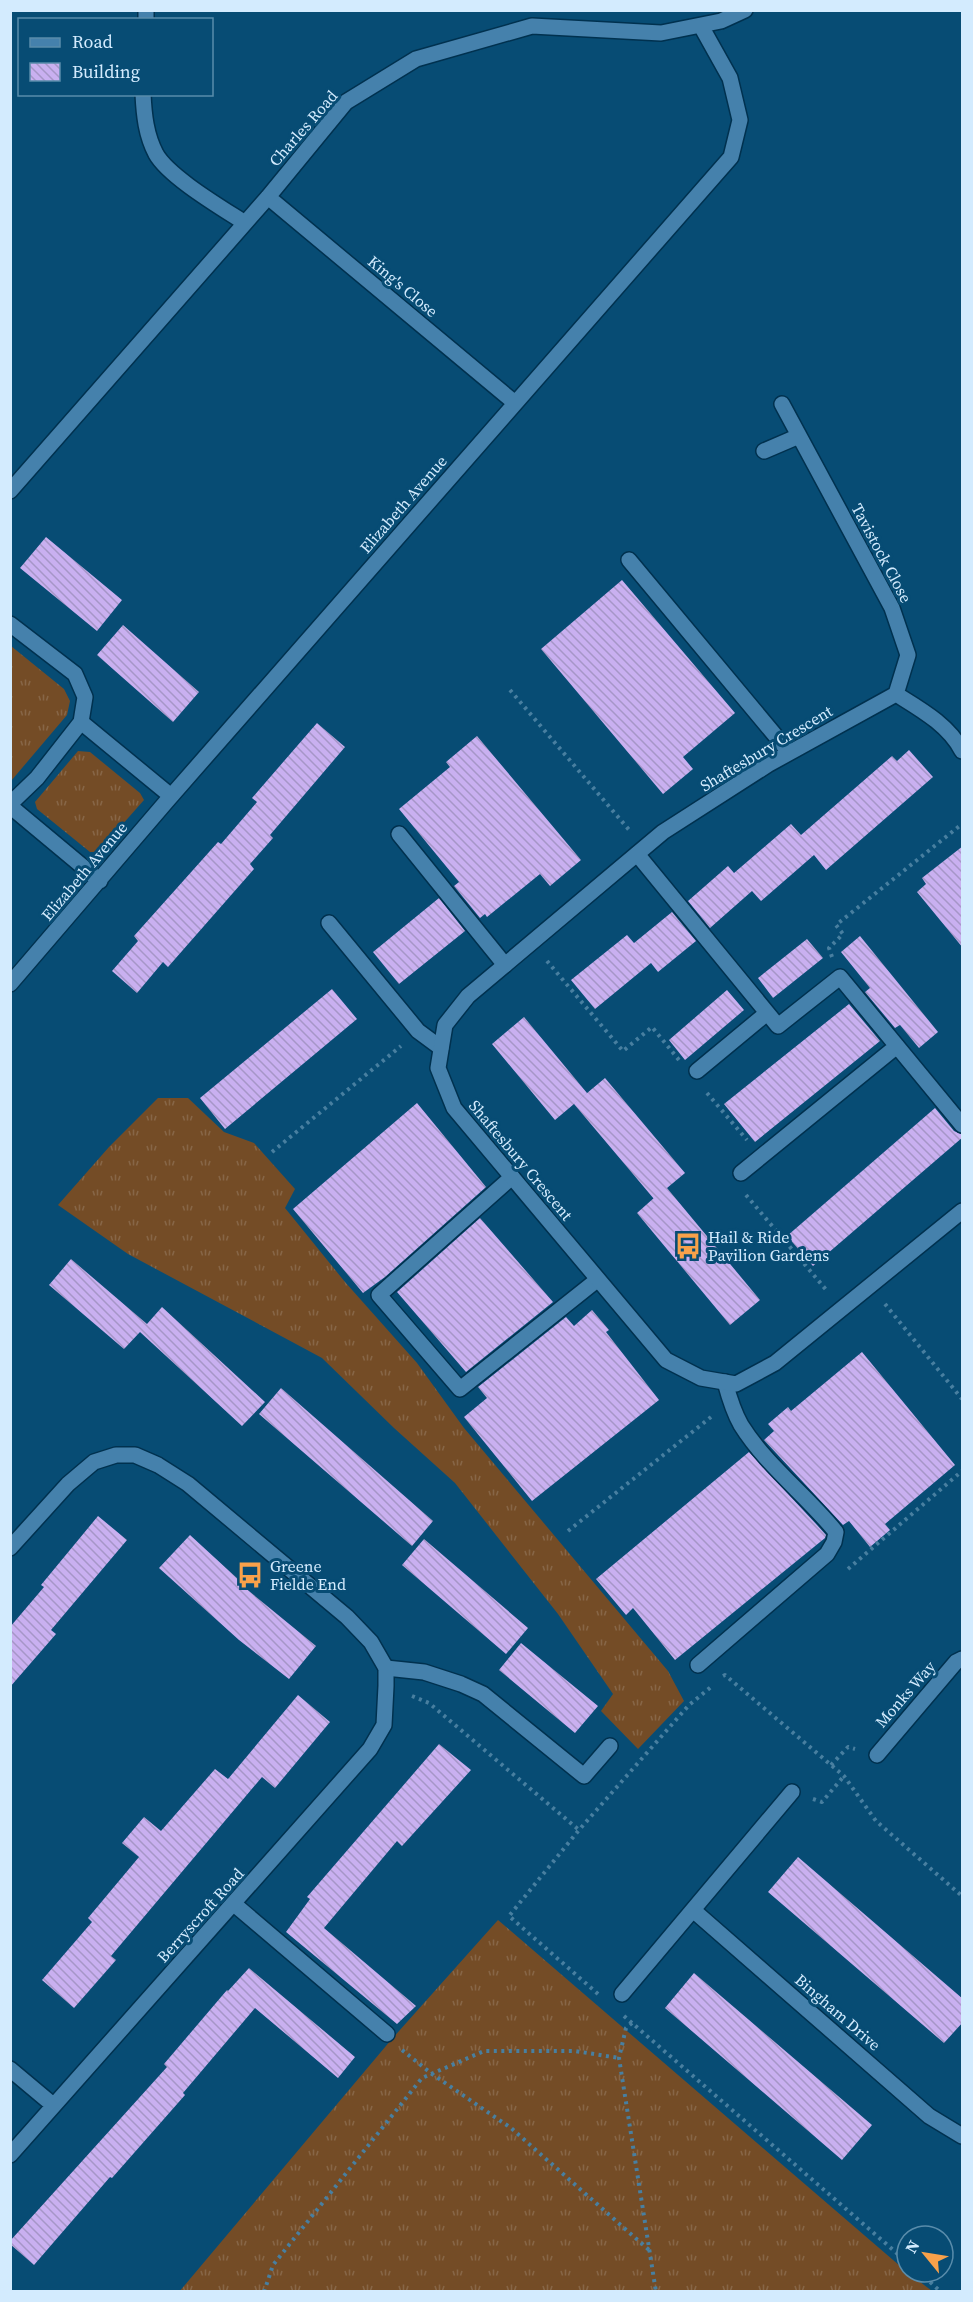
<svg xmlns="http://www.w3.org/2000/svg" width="973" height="2302" font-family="'Source Serif 4',serif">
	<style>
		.grass { fill: url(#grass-tufts) }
		.building { fill: url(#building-back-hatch) }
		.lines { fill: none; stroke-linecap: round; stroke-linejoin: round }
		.service-casing { stroke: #00314f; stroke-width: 18 }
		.minor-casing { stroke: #00314f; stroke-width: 18 }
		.path { stroke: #487fa0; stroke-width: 4; stroke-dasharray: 3 4.5; stroke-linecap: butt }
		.service { stroke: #4581ac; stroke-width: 15 }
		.minor { stroke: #4581ac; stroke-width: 15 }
		.labels { text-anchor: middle; stroke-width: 6; stroke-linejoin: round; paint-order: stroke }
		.street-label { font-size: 16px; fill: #d3ebfe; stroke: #074c74 }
		.poi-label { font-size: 16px; fill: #d3ebfe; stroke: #074c74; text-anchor: start }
	</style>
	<defs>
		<pattern id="grass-tufts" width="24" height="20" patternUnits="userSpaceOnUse" patternTransform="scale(1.5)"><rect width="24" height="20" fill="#744c26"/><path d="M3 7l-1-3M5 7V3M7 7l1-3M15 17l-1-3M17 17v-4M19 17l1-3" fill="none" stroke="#876647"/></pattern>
		<pattern id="building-back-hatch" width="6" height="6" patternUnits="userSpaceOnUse" patternTransform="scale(1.5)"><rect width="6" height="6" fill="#c9b0f0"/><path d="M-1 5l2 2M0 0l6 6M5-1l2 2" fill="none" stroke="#a696c7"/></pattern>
	</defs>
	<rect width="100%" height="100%" fill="#074c74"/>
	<!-- grass -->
	<path class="grass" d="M11,646L64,689L70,701L67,715L11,781Z
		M78,751L90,752L140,793L144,800L98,852H90L37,809L35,802Z
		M158,1098H188L224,1132L254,1143L295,1189L285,1208L345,1282L417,1363L464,1428L668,1671L684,1701L638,1749L601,1711L613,1694L558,1614L455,1483L394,1428L322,1358L128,1254L58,1205L109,1147Z
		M498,1920L907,2272L932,2291L179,2292L391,2040Z"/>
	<!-- building -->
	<path class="building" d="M46,537L122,600L97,631L20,568Z
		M622,580L735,713L683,757L693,769L663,794L541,649Z
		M123,625L199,692L173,722L97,655Z
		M317,723L345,747L270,835L273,838L250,864L254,869L168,967L163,962L137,993L112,971L138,941L134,936L218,842L221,844L257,802L252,798Z
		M477,736L581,860L550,886L540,874L487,917L485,914L480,918L454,886L459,882L399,809L450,767L446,762Z
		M909,750L933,777L826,870L814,855L761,901L752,891L710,928L688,901L728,866L734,873L791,824L801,835L892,756L897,761Z
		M963,846V948L917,892L926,884L922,878Z
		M439,898L465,931L399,984L373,952Z
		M672,912L696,941L658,972L651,963L595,1009L571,980L627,935L634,943Z
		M860,936L938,1032L919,1048L900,1025L895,1028L865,992L870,988L841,952Z
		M807,939L823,958L773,998L758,978Z
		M332,989L357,1019L225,1129L200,1098Z
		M727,990L744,1010L685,1060L669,1040Z
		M849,1004L880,1041L755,1142L724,1104Z
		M524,1017L587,1093L555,1120L492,1044Z
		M605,1078L685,1173L667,1188L760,1300L730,1325L637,1213L655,1197L654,1199L574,1104Z
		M417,1103L486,1187L385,1277L363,1293L293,1209Z
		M935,1108L954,1131L963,1135V1137L813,1266L787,1236Z
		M480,1218L553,1302L466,1372L397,1292Z
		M71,1259L147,1324L162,1307L265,1402L242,1426L140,1332L124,1349L49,1285Z
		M592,1310L609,1330L606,1332L659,1400L532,1501L464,1417L487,1398L478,1387L566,1317L574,1326Z
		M862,1352L955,1465L885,1524L890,1530L870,1547L849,1521L843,1525L764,1440L774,1431L768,1424L788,1407L791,1411Z
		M281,1388L433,1521L412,1546L259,1414Z
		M749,1452L817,1525L826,1535L825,1538L675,1660L633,1608L626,1615L596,1579Z
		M98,1516L127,1540L51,1630L56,1634L10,1687V1627L44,1587L41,1585Z
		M190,1535L239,1580L238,1582L316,1646L289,1679L239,1640L159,1568Z
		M424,1539L528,1628L506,1654L402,1565Z
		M521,1643L598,1706L575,1733L499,1670Z
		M298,1695L330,1722L275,1788L262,1777L111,1956L116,1960L74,2008L42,1980L92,1922L88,1918L139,1857L122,1843L144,1817L161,1831L215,1769L228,1779Z
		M439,1744L471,1770L402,1846L397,1841L324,1928L416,2006L397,2024L286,1932L310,1899L307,1897Z
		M798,1857L963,1999V2022L944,2043L768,1892Z
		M249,1968L355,2057L338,2078L255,2008L183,2093L185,2095L112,2178L110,2177L34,2265L10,2244V2241L167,2067L164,2064L227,1990L228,1991Z
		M694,1973L872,2125L842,2160L665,2008Z"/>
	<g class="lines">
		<!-- service casing -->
		<g class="service-casing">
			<path id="service" d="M629,560L789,752
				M399,834L505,965
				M637,854L778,1026L840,977L962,1125
				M329,923L418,1031L441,1048
				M697,1071L767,1013
				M741,1173L897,1046
				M512,1177L379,1295L460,1389L597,1280
				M698,1665L827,1554L834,1542L836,1532C806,1495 766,1465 741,1425C733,1411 729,1397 725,1382
				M386,1668L424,1672L461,1684L483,1694L584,1776L610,1746
				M234,1904L387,2034"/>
		</g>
		<!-- minor casing -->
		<g class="minor-casing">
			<path id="minor" d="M146,20V10
				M143,94C144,115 146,135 156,154C169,177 222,208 245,223
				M268,197L515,403
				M782,404L892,608L908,655L896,694
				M764,451L799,436
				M10,491L268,197L346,102L416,59L532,26L661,33L721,21L745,10
				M10,624L75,674L85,697L81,722L37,778L10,804
				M81,722L171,796
				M962,751C949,725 920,709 896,694L769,764L663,832L468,996L445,1025L438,1068L454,1108L666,1360L701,1378L736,1384L775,1363L962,1211
				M10,806L100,881
				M10,984L166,802L731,157L740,120L730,78L701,26
				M10,1548L68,1484L94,1462L116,1455H135L158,1465L188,1484L347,1617L371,1642L386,1668V1686L384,1725L370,1749L10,2155
				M877,1755L956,1662L962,1659
				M693,1910L929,2116L962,2136
				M622,1994L792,1792
				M10,2069L53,2105"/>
		</g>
		<!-- path -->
		<path class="path" d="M510,690L630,831
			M832,957L829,948L843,934L836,925L962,824
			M547,961L623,1051L652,1027L679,1060
			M707,1093L747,1140
			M272,1152L401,1046
			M746,1195L828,1292
			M885,1304L962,1399
			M568,1531L711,1417
			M848,1569L962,1471
			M723,1676L725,1675L844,1776L876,1821L962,1896
			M412,1696L429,1703L579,1830
			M831,1765L848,1747L855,1749
			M813,1799L822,1802L844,1776
			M598,1994L509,1916L579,1830L689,1705L711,1687
			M624,2016L907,2262
			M632,2023L626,2028L619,2058L656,2292
			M402,2050L432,2074L511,2128L649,2250
			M919,2272L941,2292
			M264,2292L273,2265L422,2078L484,2051H575L619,2058"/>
		<!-- service -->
		<use href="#service" class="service"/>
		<!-- minor -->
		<use href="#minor" class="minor"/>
	</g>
	<!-- icons -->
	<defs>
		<g id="bus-bare" transform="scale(2.07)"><path d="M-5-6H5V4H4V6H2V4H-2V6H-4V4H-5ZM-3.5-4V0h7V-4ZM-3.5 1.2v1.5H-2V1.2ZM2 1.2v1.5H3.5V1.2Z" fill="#f8a14a" stroke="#074c74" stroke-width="2.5" paint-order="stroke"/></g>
	</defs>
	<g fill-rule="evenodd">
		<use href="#bus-bare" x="688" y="1246"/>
		<use href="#bus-bare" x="250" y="1575"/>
	</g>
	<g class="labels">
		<!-- street labels -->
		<g class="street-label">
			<text transform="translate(303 128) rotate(-49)" y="6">Charles Road</text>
			<text transform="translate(403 286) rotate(40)" y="6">King's Close</text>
			<text transform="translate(403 504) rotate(-49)" y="6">Elizabeth Avenue</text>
			<text transform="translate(882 553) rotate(62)" y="6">Tavistock Close</text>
			<text transform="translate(766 748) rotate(-31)" y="6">Shaftesbury Crescent</text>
			<text transform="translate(84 871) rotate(-50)" y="6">Elizabeth Avenue</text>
			<text transform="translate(521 1160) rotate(50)" y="6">Shaftesbury Crescent</text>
			<text transform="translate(905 1694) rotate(-49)" y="6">Monks Way</text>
			<text transform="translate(200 1915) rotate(-48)" y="6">Berryscroft Road</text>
			<text transform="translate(838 2012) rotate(41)" y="6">Bingham Drive</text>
		</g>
		<!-- poi labels -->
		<g class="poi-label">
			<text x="708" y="1243">Hail &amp; Ride<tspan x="708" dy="18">Pavilion Gardens</tspan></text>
			<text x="270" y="1572">Greene<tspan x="270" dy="18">Fielde End</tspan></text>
		</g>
	</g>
	<!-- border -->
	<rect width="973" height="2302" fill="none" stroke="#d3ebfe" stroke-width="24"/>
	<!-- legend -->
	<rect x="18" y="18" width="195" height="78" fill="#074c74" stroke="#598cab" stroke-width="1.5"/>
	<rect x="30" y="38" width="30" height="9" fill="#4581ac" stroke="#598cab" stroke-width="1.5"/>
	<text x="72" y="48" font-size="18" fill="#d3ebfe">Road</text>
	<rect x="30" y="63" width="30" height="18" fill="url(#building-back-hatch)" stroke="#598cab" stroke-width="1.5"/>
	<text x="72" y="78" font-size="18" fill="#d3ebfe">Building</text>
	<!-- north arrow -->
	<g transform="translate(925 2254) rotate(300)"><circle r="28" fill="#074c74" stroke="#598cab" stroke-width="1.5"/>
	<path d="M0-4.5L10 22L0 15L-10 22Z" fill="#f8a14a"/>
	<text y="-9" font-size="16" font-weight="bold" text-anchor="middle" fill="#d3ebfe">N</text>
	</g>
</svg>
